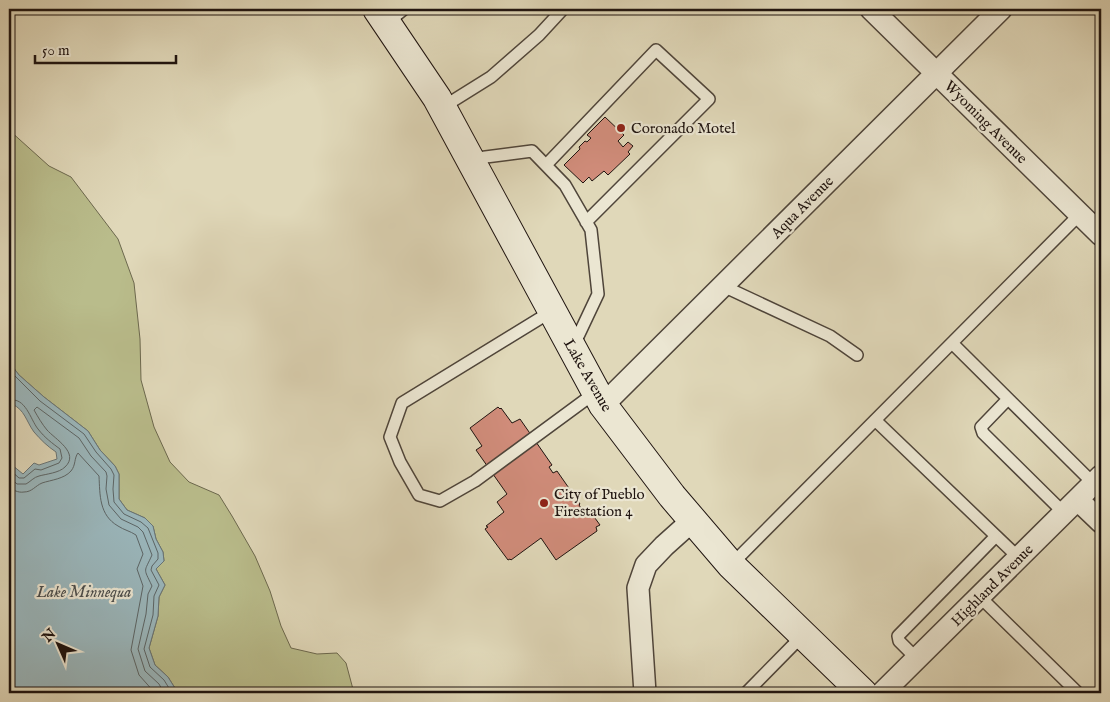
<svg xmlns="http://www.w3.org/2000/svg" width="1110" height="702" font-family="'IM FELL English',serif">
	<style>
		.green { fill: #b9bc8b; stroke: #6c684e }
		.water { fill: #9ab6bb; stroke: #697577 }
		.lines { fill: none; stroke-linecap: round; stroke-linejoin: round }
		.shore { stroke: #5c6566; stroke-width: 1 }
		.building { fill: #d08c7a; stroke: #1f1410 }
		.lane-casing { stroke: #4f453a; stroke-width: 14 }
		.street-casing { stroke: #4f453a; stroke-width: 24 }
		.secondary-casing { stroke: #1f1410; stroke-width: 30 }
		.lane { stroke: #ebe6d2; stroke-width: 11 }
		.street { stroke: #ebe6d2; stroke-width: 21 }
		.secondary { stroke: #ebe6d2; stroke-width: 28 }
		.poi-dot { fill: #8f2418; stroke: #ebe6d2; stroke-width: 2 }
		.labels { text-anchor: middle; stroke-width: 4.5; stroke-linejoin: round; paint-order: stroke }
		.street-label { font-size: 15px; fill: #1f1410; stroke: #ebe6d2 }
		.poi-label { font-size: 15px; fill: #1f1410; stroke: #ebe6d2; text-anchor: start }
		.water-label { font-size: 16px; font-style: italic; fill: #4a4d4c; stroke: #ebe6d2 }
	</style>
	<rect width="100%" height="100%" fill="#e0d8b9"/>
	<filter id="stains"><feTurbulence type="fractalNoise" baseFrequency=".004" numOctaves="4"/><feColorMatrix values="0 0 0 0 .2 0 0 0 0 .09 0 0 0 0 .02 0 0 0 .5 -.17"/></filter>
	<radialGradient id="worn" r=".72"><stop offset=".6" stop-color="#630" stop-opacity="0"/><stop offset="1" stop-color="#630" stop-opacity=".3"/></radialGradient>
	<!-- green -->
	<path class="green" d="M9,130L49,166L71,177L118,239L134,283L140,339L141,380L154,427L170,462L189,482L219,495L232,516L255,556L270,591L281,626L291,648L317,654L337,653L346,663L354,693H178L168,677L155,665L149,648L158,616L159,597L165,585L156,569L164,561L163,552L156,539L153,526L145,518L127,510L119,499V474L115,466L100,450L88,431L44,397L19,375L9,362Z"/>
	<!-- water -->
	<path class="water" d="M9,362L19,375L44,397L88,431L100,450L115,466L119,474V499L127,510L145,518L153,526L156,539L163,552L164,561L156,569L165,585L159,597L158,616L149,648L155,665L168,677L178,693H9V460L12,465L23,474L34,463L39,465L57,459L56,452C47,446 41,440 34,432C26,421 25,410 12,404L9,405Z"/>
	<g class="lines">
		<!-- shore -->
		<path class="shore" d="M9,370L40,401L84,434L96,452L111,469L114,475L113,489L114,502L124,514L141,522L148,528L158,553V559L152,566L151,570L159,585L154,596L153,615L144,649L150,667L164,680L172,693
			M9,400C26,397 30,419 38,429C45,438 52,443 60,449L62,458L59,463L41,470L35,469L24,478H19L9,469
			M9,477L17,484H26C30,482 34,477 39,476C46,474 59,473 65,467C80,453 55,439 47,430C42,424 38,417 34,410L37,407L79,438L91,456L106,472L107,476L106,489L109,505L121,519L138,527L143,532L152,555C144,573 143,567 152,586L148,594L146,614L138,649L145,671L159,684L164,693
			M9,487C13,490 18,493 24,492C32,492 35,486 42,483C51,480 64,479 71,471C76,465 74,458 78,453L99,476C100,495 99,515 118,526C124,530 130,531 136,535L143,554L137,569L143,586L131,650L139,675L155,693"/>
	</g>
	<!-- building -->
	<path class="building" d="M605,117L624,135L618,141L623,147L628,142L633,146L628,152L630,154L608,175L604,171L592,181L589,177L583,183L564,165L580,149L579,147L585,141L587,142L591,138L587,135Z
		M498,407L500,409L501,408L512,423L520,419L552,465L549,467L553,473L557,471L580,504L579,505L587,517L592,514L600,525L596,527L597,531L556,560L541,538L511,560L510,559L508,560L485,529L488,527L486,526L504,512L497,502L507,494L476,450L482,446L470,428Z"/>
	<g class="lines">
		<!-- lane casing -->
		<g class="lane-casing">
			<path id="lane" d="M388,22L404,9
				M443,107L491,77L539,35L563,9
				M470,159L532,151L565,185L591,230L598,294L573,347
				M546,165L656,50L709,99L586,222
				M723,286L830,336L857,355
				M552,311L402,403L390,437L400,462L419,495L440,501L475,481L596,392
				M952,343L1094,484
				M1008,399L981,427L983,433L1064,513
				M875,420L1019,558
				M731,565L1080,214
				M980,597L1078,693
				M917,659L899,641L898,636L996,536
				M746,693L803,635"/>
		</g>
		<!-- street casing -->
		<g class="street-casing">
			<path id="street" d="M871,9L1101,235
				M603,405L1001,9
				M1078,500L1101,522
				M645,693L638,588L646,565L664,546L693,520
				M882,693L1101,476"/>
		</g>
		<!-- secondary casing -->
		<g class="secondary-casing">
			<path id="secondary" d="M377,9L437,98L603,405L672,496L731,565L863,693"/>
		</g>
		<!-- lane -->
		<use href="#lane" class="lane"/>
		<!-- street -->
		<use href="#street" class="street"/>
		<!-- secondary -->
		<use href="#secondary" class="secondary"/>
	</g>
	<!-- markers -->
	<g class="poi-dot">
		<circle cx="621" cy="128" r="5"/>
		<circle cx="544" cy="503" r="5"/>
	</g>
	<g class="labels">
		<!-- street labels -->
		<g class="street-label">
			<text transform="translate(986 122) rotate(45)" y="5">Wyoming Avenue</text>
			<text transform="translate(802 207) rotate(-45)" y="5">Aqua Avenue</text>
			<text transform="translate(588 375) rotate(60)" y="5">Lake Avenue</text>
			<text transform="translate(992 585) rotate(-45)" y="5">Highland Avenue</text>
		</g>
		<!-- poi labels -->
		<g class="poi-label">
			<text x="631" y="133">Coronado Motel</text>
			<text x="554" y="499">City of Pueblo<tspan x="554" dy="17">Firestation 4</tspan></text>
		</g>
		<!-- water labels -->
		<g class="water-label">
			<text x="84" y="597">Lake Minnequa</text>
		</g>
	</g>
	<!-- margin -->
	<rect width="1110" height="702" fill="none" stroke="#e0d8b9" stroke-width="30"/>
	<rect x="10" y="10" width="1090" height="682" fill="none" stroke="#1f1410" stroke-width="2.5"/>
	<rect x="15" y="15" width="1080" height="672" fill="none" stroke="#1f1410"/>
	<!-- north arrow -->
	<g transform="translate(58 644) rotate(315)" stroke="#ebe6d2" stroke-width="4" paint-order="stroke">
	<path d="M0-4L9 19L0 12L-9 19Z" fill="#1f1410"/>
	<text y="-8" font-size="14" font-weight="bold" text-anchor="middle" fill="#1f1410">N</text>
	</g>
	<!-- scale -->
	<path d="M35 55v8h141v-8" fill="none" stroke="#1f1410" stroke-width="2.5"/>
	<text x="42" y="55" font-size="15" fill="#1f1410" stroke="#ebe6d2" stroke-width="4" paint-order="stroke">50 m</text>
	<rect width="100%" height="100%" filter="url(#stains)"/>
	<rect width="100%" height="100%" fill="url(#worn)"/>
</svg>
